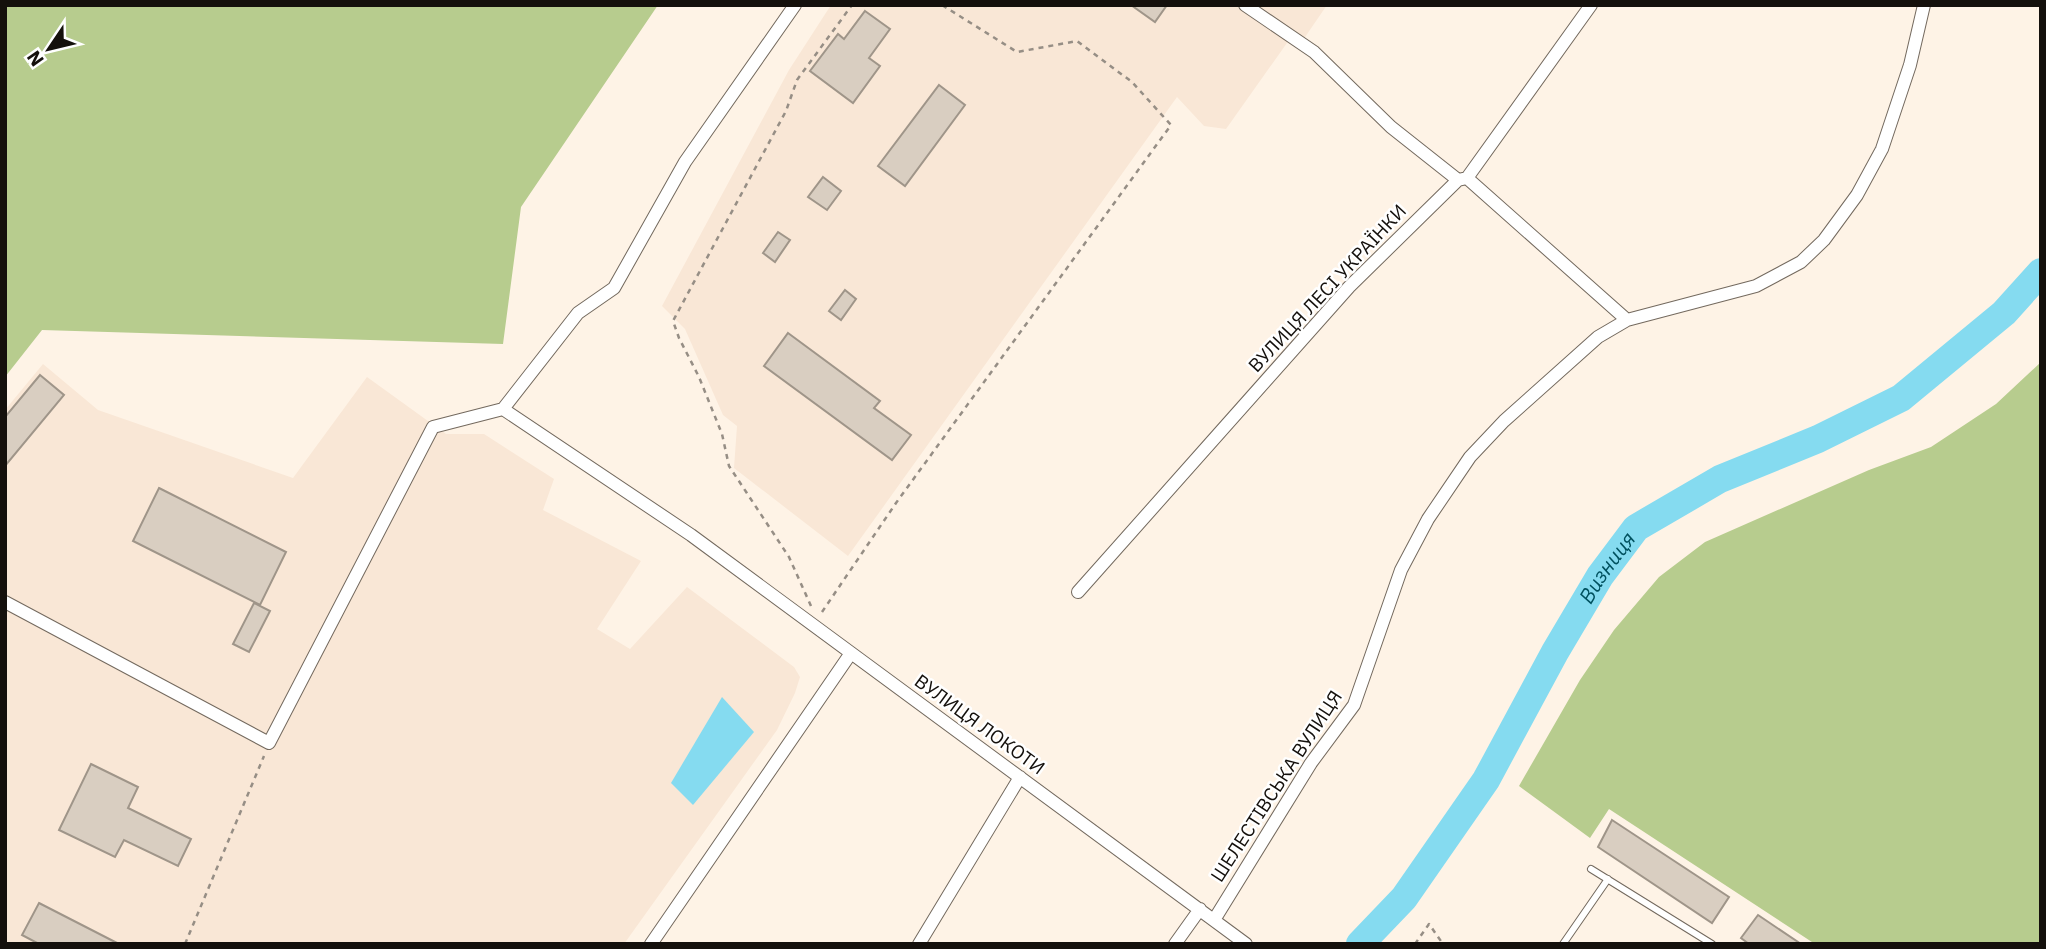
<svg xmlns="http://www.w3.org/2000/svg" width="2046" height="949" font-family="'IBM Plex Sans',sans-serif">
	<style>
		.industrial { fill: #f9e7d6 }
		.green { fill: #b7cc8e }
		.water { fill: #85dbf0 }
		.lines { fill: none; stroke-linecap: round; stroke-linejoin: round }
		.river { stroke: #85dbf0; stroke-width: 28 }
		.building { fill: #d9cec1; stroke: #9f9589; stroke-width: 2 }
		.lane-casing { stroke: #73695e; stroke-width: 8 }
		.street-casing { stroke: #73695e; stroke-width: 14 }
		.path { stroke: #968e85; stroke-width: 2.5; stroke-dasharray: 5 5; stroke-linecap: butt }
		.lane { stroke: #fff; stroke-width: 6 }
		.street { stroke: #fff; stroke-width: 12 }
		.labels { text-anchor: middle; stroke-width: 5; stroke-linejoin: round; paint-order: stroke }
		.street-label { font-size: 19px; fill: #14100c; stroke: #fff }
		.water-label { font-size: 21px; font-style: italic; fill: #00515f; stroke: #fff }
	</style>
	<rect width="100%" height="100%" fill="#fef3e6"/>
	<!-- industrial -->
	<path class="industrial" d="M831,5H1327L1303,40L1294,33L1226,129L1204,126L1177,97L848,556L734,468L737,426L723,415L685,329L662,306L789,70Z
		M43,364L98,410L293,478L367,377L446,434H484L554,479L543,510L641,561L597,629L630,649L687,587L794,667L800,677L795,693L777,730L624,944H5V410Z"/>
	<!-- green -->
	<path class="green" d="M5,5H658L521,207L503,344L42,330L5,377Z
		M2041,362V944H1815L1609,809L1590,838L1519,786L1580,680L1614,630L1659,577L1705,542L1869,470L1931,447L1996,404Z"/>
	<!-- water -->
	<path class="water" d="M722,697L754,732L693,805L671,783Z"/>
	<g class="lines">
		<!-- river -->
		<path class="river" id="s1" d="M1360,944L1404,898L1486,780L1555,652L1600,576L1636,528L1720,479L1818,439L1901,398L2004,313L2041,272"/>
	</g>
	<!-- building -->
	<path class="building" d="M1131,5H1167L1155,22Z
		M865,11L890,29L869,58L880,66L853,103L810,71L838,34L844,39Z
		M939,85L965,105L905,186L878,166Z
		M823,177L841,191L827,210L808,197Z
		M778,232L790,240L775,262L763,253Z
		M845,290L856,299L841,320L829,311Z
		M788,333L880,401L874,408L911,435L892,460L764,366Z
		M40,375L64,395L5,466V417Z
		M159,488L286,552L260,605L133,541Z
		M254,603L270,611L249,652L233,644Z
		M91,764L138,787L128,808L191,839L178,866L124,840L115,857L59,830Z
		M1612,820L1729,897L1712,923L1598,847Z
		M39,903L119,944H39L22,935Z
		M1758,915L1801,944H1749L1741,938Z"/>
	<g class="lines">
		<!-- lane casing -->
		<g class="lane-casing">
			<path id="lane" d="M1591,869L1712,944
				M1563,944L1608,879"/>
		</g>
		<!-- street casing -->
		<g class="street-casing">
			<path id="street" d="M1245,5L1314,52L1391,127L1458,180
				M1467,178L1627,320
				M503,409L578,313L614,288L685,162L795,5
				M1078,592L1349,287L1458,180L1467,178L1591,5
				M5,602L269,743L433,427L503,409L691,535L1246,944
				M1214,920L1311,763L1354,705L1401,570L1428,519L1470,457L1504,421L1598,337L1627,320L1756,286L1801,262L1824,240L1857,195L1882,149L1910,65L1924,5
				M651,944L851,653
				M919,944L1020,777
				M1175,944L1200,909"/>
		</g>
		<!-- path -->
		<path class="path" d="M811,606L789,557L729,466L722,434L699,377L679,338L673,321L786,111L797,80L852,5
			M822,612L896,503L1171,125L1132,82L1077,41L1017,52L942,5
			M185,944L264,756
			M1415,944L1429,924L1443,944"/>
		<!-- lane -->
		<use href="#lane" class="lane"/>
		<!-- street -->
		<use href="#street" class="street"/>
	</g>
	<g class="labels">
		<!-- street labels -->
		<g class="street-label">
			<text transform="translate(1327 288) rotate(-47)" y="7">ВУЛИЦЯ ЛЕСІ УКРАЇНКИ</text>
			<text transform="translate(980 724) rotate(36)" y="7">ВУЛИЦЯ ЛОКОТИ</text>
			<text transform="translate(1276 786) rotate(-57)" y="7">ШЕЛЕСТІВСЬКА ВУЛИЦЯ</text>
		</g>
		<!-- water labels -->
		<g class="water-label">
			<text dy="7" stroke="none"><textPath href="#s1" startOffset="452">Визниця</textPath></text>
		</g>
	</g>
	<!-- border -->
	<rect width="2046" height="949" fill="none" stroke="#14100c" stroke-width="14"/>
	<!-- north arrow -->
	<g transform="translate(49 49) rotate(235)" stroke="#ffffff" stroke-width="5" paint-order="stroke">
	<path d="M0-5L12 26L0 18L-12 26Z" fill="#14100c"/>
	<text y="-10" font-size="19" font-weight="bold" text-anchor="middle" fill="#14100c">N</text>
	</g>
</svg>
